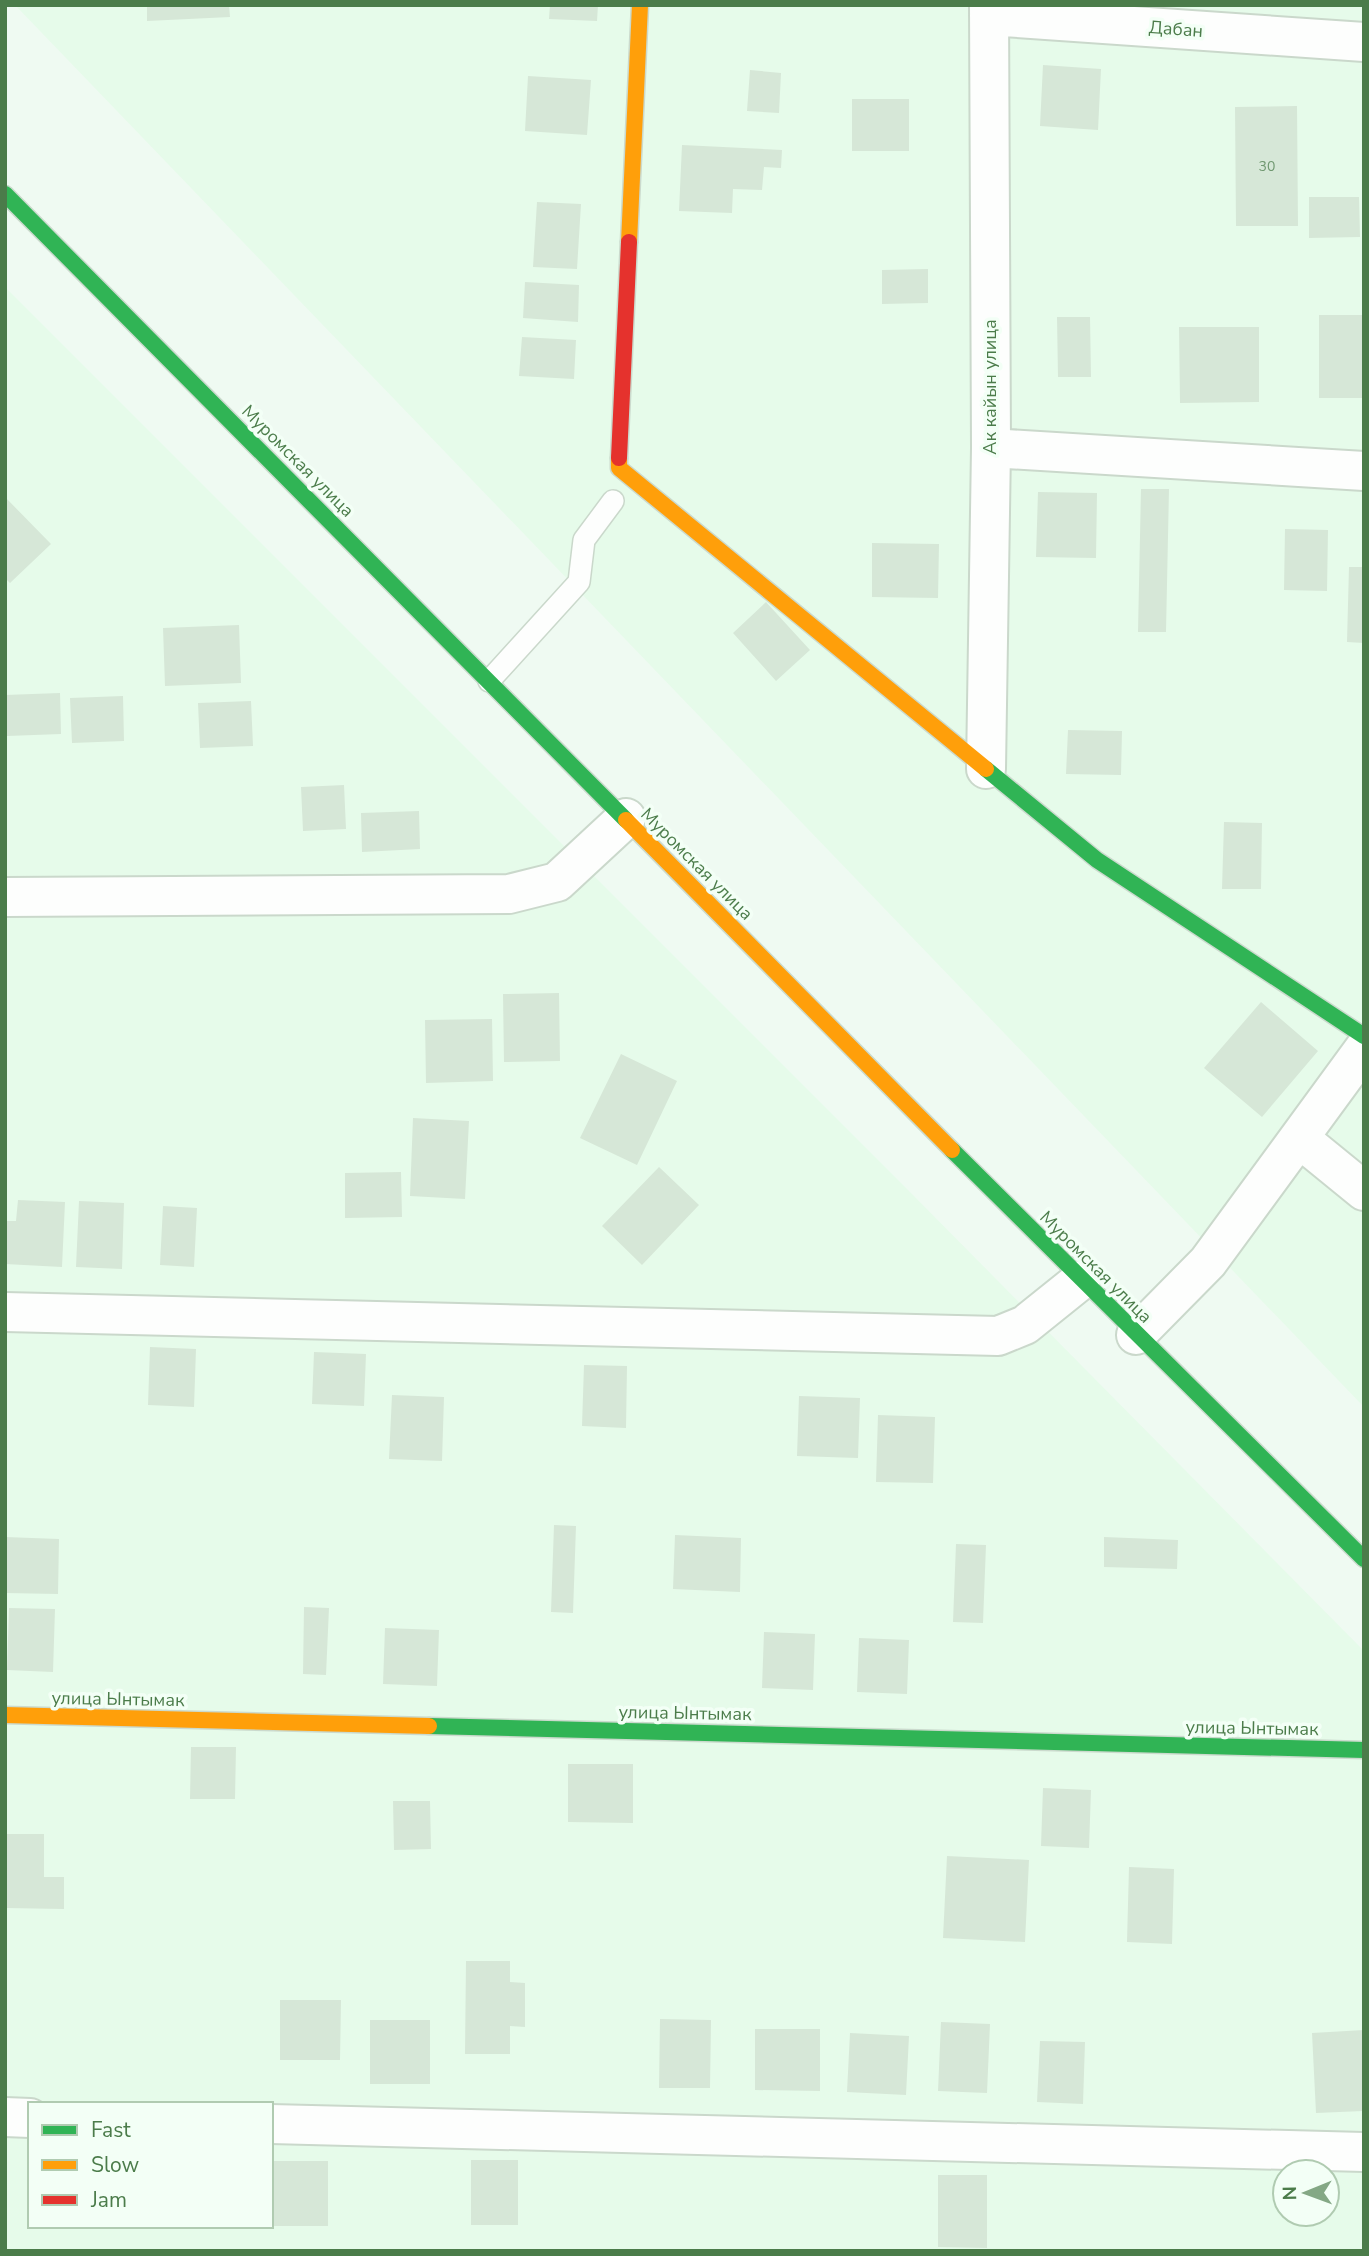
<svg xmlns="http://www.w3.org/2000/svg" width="1369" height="2256" font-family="'Nunito Sans',sans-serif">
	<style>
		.residential { fill: #e6fbea; fill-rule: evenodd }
		.building { fill: #d6e7d7 }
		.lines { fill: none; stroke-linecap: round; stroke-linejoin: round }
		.lane-casing { stroke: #cad8cb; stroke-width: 24 }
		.street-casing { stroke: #cad8cb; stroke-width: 42 }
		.fast-casing { stroke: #cbdacd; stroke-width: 19 }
		.slow-casing { stroke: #cbdacd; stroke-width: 19 }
		.jam-casing { stroke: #cbdacd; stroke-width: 19 }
		.lane { stroke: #fdfefd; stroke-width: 21 }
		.street { stroke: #fdfefd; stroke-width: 38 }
		.fast { stroke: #30b455; stroke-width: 16 }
		.slow { stroke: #ff9f0a; stroke-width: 16 }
		.jam { stroke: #e5322d; stroke-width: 16 }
		.labels { text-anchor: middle; stroke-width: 7; stroke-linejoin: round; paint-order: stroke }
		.number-label { font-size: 14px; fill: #709870 }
		.street-label { font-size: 18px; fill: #4b7c4a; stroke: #f3fff6 }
	</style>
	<rect width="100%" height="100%" fill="#effaf2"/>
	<!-- residential -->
	<path class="residential" d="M15,5H1364V1407Z
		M5,287L907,1189L1364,1651V2251H5ZM30,2104H271V2226H30ZM1285,2172H1327V2214H1285Z"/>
	<!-- building -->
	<path class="building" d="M147,5H229L230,17L147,21Z
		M550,5H598L597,21L549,19Z
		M1043,65L1101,69L1098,130L1040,126Z
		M750,70L781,73L779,113L747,111Z
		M528,76L591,80L587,135L525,131Z
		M852,99H909V151H852Z
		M1297,106L1298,226H1236L1235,107Z
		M682,145L782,150L781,168L764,167L762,190L733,189L732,213L679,211Z
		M1309,197H1359L1360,237L1309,238Z
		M537,202L581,204L577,269L533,267Z
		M928,269V303L882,304V270Z
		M525,282L579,285L578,322L523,318Z
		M1319,315H1364V398H1319Z
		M1057,317H1090L1091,377H1058Z
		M1179,327H1259V402L1180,403Z
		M522,337L576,340L574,379L519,376Z
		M1141,489H1169L1166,632H1138Z
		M1038,492L1097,493L1096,558L1036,557Z
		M5,497L51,544L10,583L5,578Z
		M1285,529L1328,530L1327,591L1284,590Z
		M872,543L939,544L938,598L872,597Z
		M1349,567H1364V643L1347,642Z
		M766,602L810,650L776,681L733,633Z
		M239,625L241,683L165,686L163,628Z
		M60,693L61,734L7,736L5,695Z
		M123,696L124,741L72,743L70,698Z
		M251,701L253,746L200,748L198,703Z
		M1068,730L1122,731L1121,775L1066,774Z
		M344,785L346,829L303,831L301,787Z
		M419,811L420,849L362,852L361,813Z
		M1224,822L1262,823L1261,889H1222Z
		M559,993L560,1061L504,1062L503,994Z
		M1261,1002L1318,1051L1262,1117L1204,1068Z
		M492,1019L493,1081L426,1083L425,1020Z
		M621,1054L677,1081L637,1165L580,1138Z
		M413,1118L469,1121L465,1199L410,1196Z
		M659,1167L699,1205L642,1265L602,1226Z
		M401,1172L402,1217L345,1218V1173Z
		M18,1200L65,1202L62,1267L5,1264V1221H16Z
		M79,1201L124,1203L122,1269L76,1267Z
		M163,1206L197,1208L194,1267L160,1265Z
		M150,1347L196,1349L194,1407L148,1405Z
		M314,1352L366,1354L364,1406L312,1404Z
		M584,1365L627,1366L626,1428L582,1426Z
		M392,1395L444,1397L442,1461L389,1459Z
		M799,1396L860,1398L858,1458L797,1456Z
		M878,1415L935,1417L933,1483L876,1482Z
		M554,1525L576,1526L573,1613L551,1612Z
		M675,1535L741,1538L740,1592L673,1589Z
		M5,1537L59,1539L58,1594L5,1593Z
		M1104,1537L1178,1540L1177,1569L1104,1567Z
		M956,1544L986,1545L983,1623L953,1622Z
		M304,1607L329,1608L326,1675L303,1674Z
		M9,1608L55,1609L53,1672L7,1670Z
		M385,1628L439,1630L437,1686L383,1684Z
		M764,1632L815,1634L813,1690L762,1688Z
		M859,1638L909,1640L907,1694L857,1692Z
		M191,1747H236L235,1799H190Z
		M568,1764H633V1823L568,1822Z
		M1043,1788L1091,1790L1089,1848L1041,1846Z
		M393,1801H430L431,1849L394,1850Z
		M6,1834H44V1877H64V1909L6,1908Z
		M947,1856L1029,1860L1025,1942L943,1938Z
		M1129,1867L1174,1869L1172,1944L1127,1942Z
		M466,1961H510V1982L525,1983V2027L510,2026V2054H465Z
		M280,2000H341L340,2060H280Z
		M660,2019L711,2020L710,2088H659Z
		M370,2020H430V2084H370Z
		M941,2022L990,2024L987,2093L938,2091Z
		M755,2029H820V2091L755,2090Z
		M1364,2030L1363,2111L1316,2113L1312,2033Z
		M850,2033L909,2036L906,2095L847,2092Z
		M1040,2041L1085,2042L1083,2104L1037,2102Z
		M471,2160H518V2225H471Z
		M271,2161H328V2226H271Z
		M938,2175H987V2248L938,2247Z"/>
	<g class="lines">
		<!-- lane casing -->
		<g class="lane-casing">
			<path id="lane" d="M489,681L579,582L584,540L613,501"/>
		</g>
		<!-- street casing -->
		<g class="street-casing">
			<path id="street" d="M989,16L1364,42
				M991,448L1364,471
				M986,769L991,448L989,5
				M5,897L509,894L557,882L626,818
				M1299,1138L1364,1191
				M5,1312L998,1336L1025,1325L1081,1280
				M1136,1335L1208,1262L1364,1049
				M5,2117L30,2118
				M271,2124L1364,2152"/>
		</g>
		<!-- fast casing -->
		<g class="fast-casing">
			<path id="fast" d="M5,194L626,820
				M986,769L1097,860L1364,1036
				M952,1150L1364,1559
				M429,1726L1364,1750"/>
		</g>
		<!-- slow casing -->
		<g class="slow-casing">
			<path id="slow" d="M629,242L640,5
				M619,458V468L986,769
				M626,820L952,1150
				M5,1715L429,1726"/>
		</g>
		<!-- jam casing -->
		<g class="jam-casing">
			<path id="jam" d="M619,458L629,242"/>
		</g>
		<!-- lane -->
		<use href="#lane" class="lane"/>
		<!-- street -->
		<use href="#street" class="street"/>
		<!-- fast -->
		<use href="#fast" class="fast"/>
		<!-- slow -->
		<use href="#slow" class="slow"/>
		<!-- jam -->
		<use href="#jam" class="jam"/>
	</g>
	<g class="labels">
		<!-- number labels -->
		<g class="number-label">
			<text x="1267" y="171">30</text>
		</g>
		<!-- street labels -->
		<g class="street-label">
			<text transform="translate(1176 29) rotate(4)" y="6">Дабан</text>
			<text transform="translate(990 387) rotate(-90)" y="6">Ак кайын улица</text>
			<text transform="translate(298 461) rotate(45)" y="6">Муромская улица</text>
			<text transform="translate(697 864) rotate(45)" y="6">Муромская улица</text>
			<text transform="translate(1096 1267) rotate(45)" y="6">Муромская улица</text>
			<text transform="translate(118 1699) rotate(1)" y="6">улица Ынтымак</text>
			<text transform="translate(685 1713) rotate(1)" y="6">улица Ынтымак</text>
			<text transform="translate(1252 1728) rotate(1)" y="6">улица Ынтымак</text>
		</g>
	</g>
	<!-- border -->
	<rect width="1369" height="2256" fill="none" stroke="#4b7c4a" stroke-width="14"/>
	<!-- legend -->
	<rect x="28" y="2102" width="245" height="126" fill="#f3fff6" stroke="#b0cbb1" stroke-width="2"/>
	<rect x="42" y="2125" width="35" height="10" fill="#30b455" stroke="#b0cbb1" stroke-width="2"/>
	<text x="91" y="2137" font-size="21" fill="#4b7c4a">Fast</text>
	<rect x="42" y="2160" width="35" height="10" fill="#ff9f0a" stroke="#b0cbb1" stroke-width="2"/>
	<text x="91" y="2172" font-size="21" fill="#4b7c4a">Slow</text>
	<rect x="42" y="2195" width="35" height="10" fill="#e5322d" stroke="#b0cbb1" stroke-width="2"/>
	<text x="91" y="2207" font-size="21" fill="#4b7c4a">Jam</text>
	<!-- north arrow -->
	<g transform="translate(1306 2193) rotate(269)"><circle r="33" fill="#f3fff6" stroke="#b0cbb1" stroke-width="2"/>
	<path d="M0-5L12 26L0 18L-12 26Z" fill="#84a885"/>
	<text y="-10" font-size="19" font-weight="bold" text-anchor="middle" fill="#4b7c4a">N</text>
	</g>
</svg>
